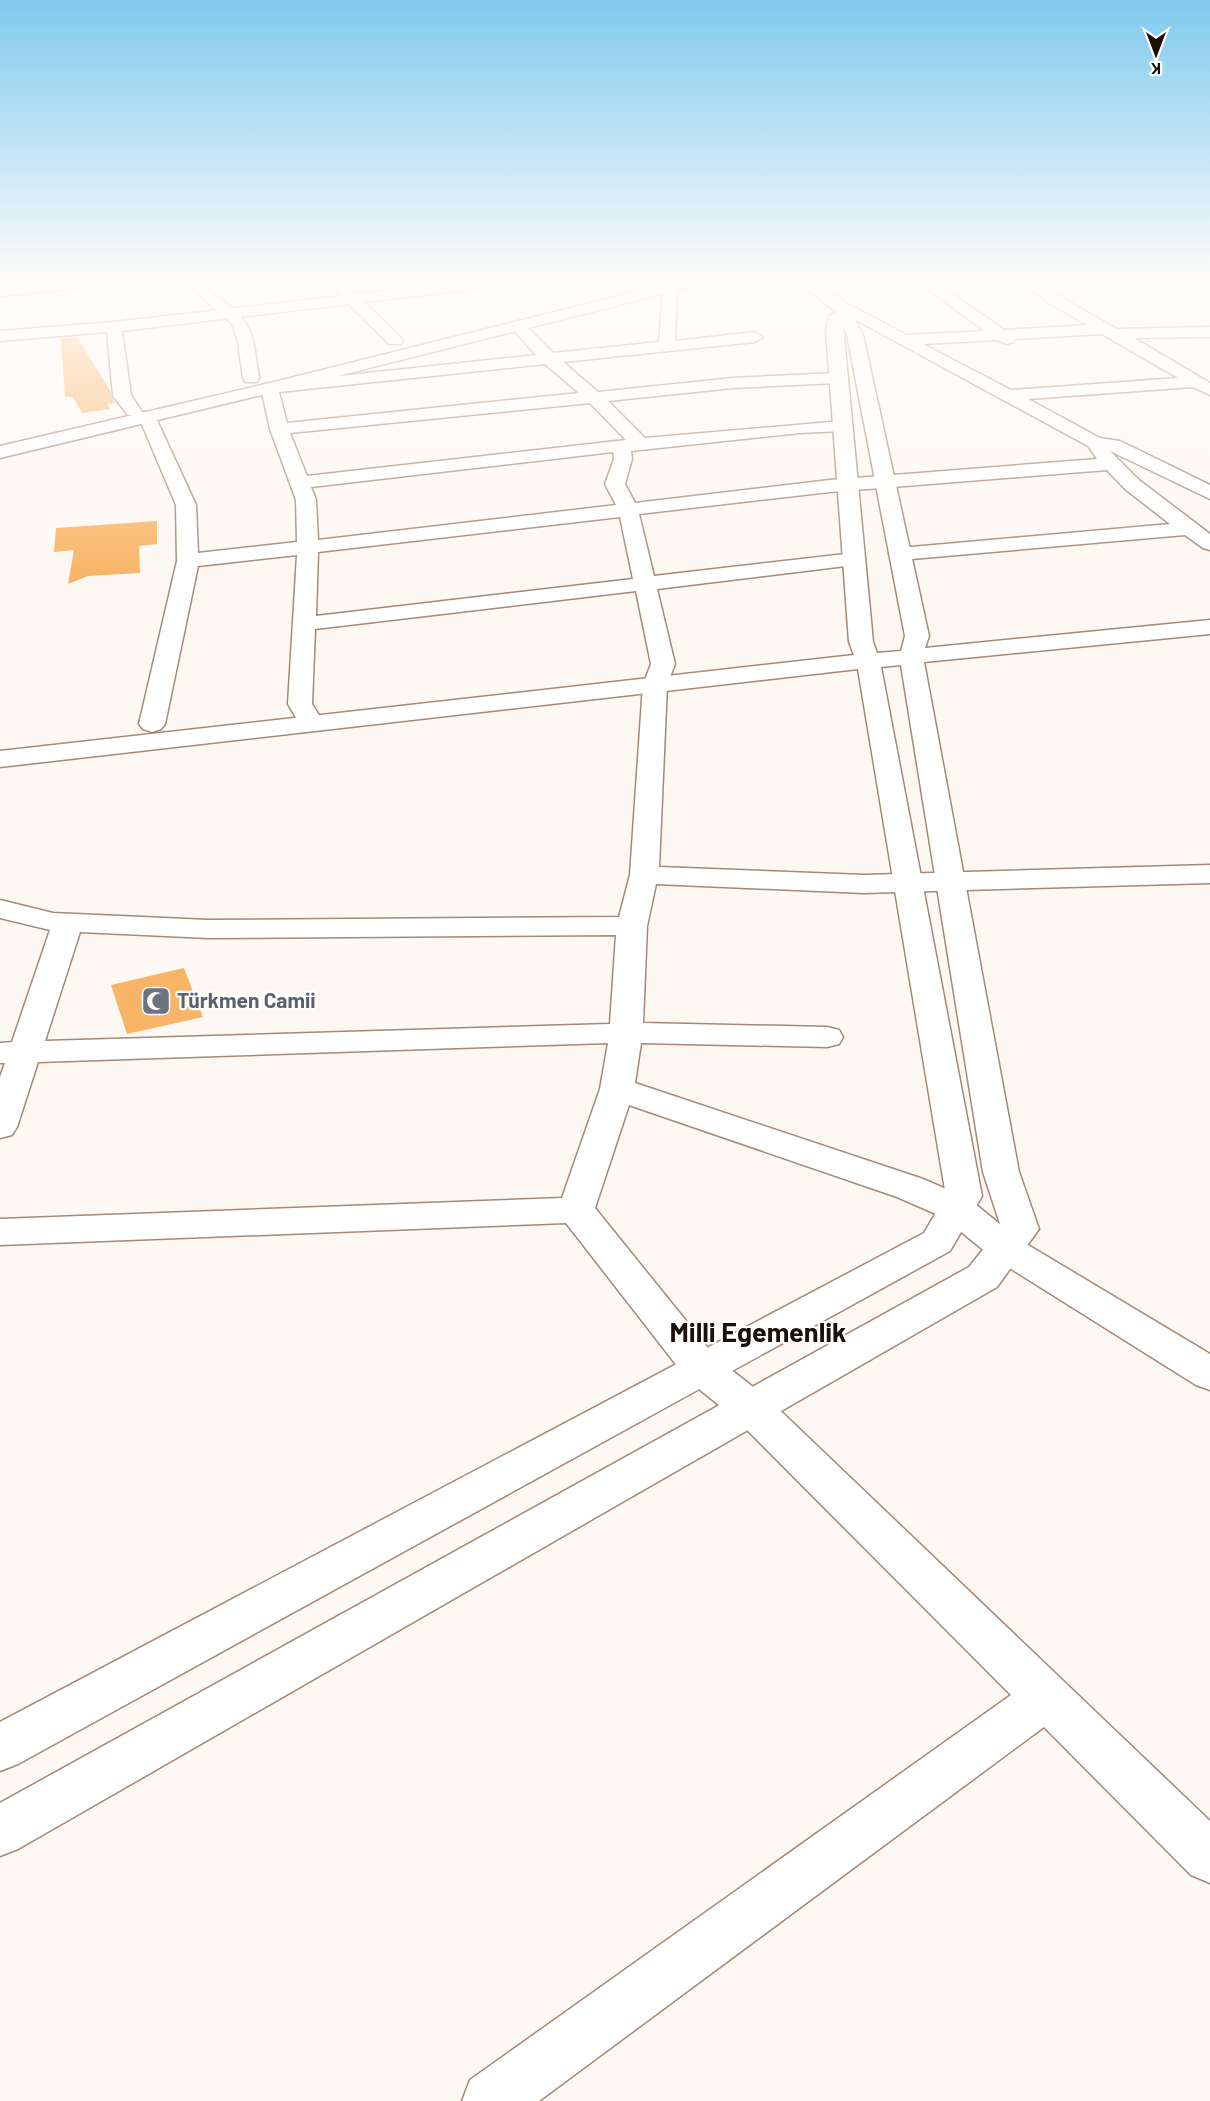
<svg xmlns="http://www.w3.org/2000/svg" width="1210" height="2101" font-family="Barlow,sans-serif">
	<style>
		.building { fill: #f8b568 }
		.lines { fill: none; stroke-linecap: round; stroke-linejoin: round }
		.street-casing { stroke: #a68875; stroke-width: 3 }
		.secondary-casing { stroke: #a68875; stroke-width: 3 }
		.street { fill: #fff; fill-rule: evenodd }
		.secondary { fill: #fff; fill-rule: evenodd }
		.labels { text-anchor: middle; stroke-width: 4.5; stroke-linejoin: round; paint-order: stroke }
		.worship-label { font-size: 21px; font-weight: bold; fill: #5b616d; stroke: #fff; text-anchor: start }
		.near-neighbourhood-label { font-size: 27px; font-weight: bold; fill: #1a1008; stroke: #fff }
	</style>
	<rect width="100%" height="100%" fill="#fef8f3"/>
	<!-- building -->
	<path class="building" d="M77,337L110,390L111,396L115,403L107,404L110,409L82,413L73,397H65L61,338Z
		M157,521V544L139,546L140,573L88,576L68,584L74,550L54,552L56,528Z
		M184,968L203,1017L127,1034L111,985Z"/>
	<g class="lines">
		<!-- street casing -->
		<g class="street-casing">
			<path id="street" d="M482,279H530L523,283L364,302L401,338L403,341L401,344H389L349,304L122,331L131,395L142,412H152L155,416L196,505L198,553L297,542L296,500L270,429L261,388L264,384L536,355L510,326L518,321L523,323L553,353L659,342L663,289L670,285L677,289L675,341L755,332L763,337L755,342L563,362L598,392L733,378L838,373L846,378L838,383L733,388L608,401L645,438L842,421L848,422L851,426L848,430L842,431L800,433L631,451L632,459L625,484L635,503L830,480L1097,459L1088,446L836,309L833,306L836,303H846L907,335L985,331L914,279H931L1004,330L1087,325L1049,303L1019,279H1036L1074,305L1117,329L1210,327V337L1134,338L1210,383V395L1193,387L1028,399L1100,438L1120,441L1210,485V499L1110,451L1139,480L1210,534V550L1203,548L1185,535L900,560L893,558L889,554L893,550L900,548L1170,524L1125,489L1107,470L830,492L639,514L654,576L854,553L861,555L865,559L861,563L854,565L657,589L675,664L667,685L659,867L864,875L1210,865V883L864,893L656,884L647,926L643,1023L827,1027L839,1030L843,1037L839,1044L827,1047L641,1043L635,1083L923,1179L969,1199L1018,1239L1210,1354V1390L1196,1385L992,1257L943,1217L897,1197L629,1105L595,1208L716,1358L766,1397L1210,1821V1883L1191,1875L1044,1727L539,2101H462L470,2080L1011,1695L736,1419L688,1380L566,1223L0,1245V1219L562,1198L600,1089L608,1043L38,1062L17,1127L12,1135L0,1138V1077L5,1063H0V1043L12,1042L50,930L0,918V900L53,913L208,920L619,917L630,875L643,685L651,664L636,591L315,629L312,704L324,723L320,728L311,731L302,728L288,704L297,555L198,566L165,724L161,729L152,732L143,729L139,724L177,561L176,505L138,415H128L113,396L107,332L0,341V331L114,322L341,296L336,290L343,286L348,287L356,294ZM1102,334L1178,378L1011,390L923,344L997,340L1007,344L1013,342L1015,339ZM545,364L579,393L287,423L279,392ZM590,403L626,440L307,476L290,433ZM613,452L614,459L605,484L616,505L318,540L316,500L311,487ZM620,517L633,579L316,616L318,552ZM80,932L208,938L616,935L610,1024L45,1041Z
				M879,279L872,283L810,287L803,283L807,279Z"/>
		</g>
		<!-- secondary casing -->
		<g class="secondary-casing">
			<path id="secondary" d="M79,279H132L125,283L0,296V288Z
				M181,279C199,279 201,283 214,294C255,324 252,331 259,378L257,382H245L243,378L238,342L232,324Z
				M686,279H712L710,282L270,393L0,458V446L270,383Z
				M795,279H812L846,303L863,335L929,636L925,648L1210,620V634L924,662L1019,1172L1039,1229L997,1287L18,1849L0,1856V1803L969,1267L1001,1227L983,1172L901,665L881,667L982,1196L950,1251L18,1764L0,1771V1722L924,1233L946,1196L858,669L0,767V751L854,655L849,642L826,330L829,316L836,312ZM843,326L847,335L905,636L901,651L877,653L873,642Z"/>
		</g>
		<!-- street -->
		<use href="#street" class="street"/>
		<!-- secondary -->
		<use href="#secondary" class="secondary"/>
	</g>
	<!-- sky -->
	<linearGradient id="sky" x2="0" y2="1"><stop stop-color="#7fcaee"/><stop offset="0.49" stop-color="#fffcfa"/><stop offset="1" stop-color="#fffcfa" stop-opacity="0"/></linearGradient>
	<rect width="1210" height="574" fill="url(#sky)"/>
	<!-- icons -->
	<defs>
		<g id="mosque-square" transform="scale(1.5)"><rect x="-9" y="-9" width="18" height="18" rx="4" fill="#6b7280" stroke="#fff"/><path d="M3.5-4.9A6 6 0 1 0 3.5 4.9A5 5 0 1 1 3.5-4.9Z" fill="#fff"/></g>
	</defs>
	<g fill-rule="evenodd">
		<use href="#mosque-square" x="156" y="1001"/>
	</g>
	<g class="labels">
		<!-- worship labels -->
		<g class="worship-label">
			<text x="177" y="1008">Türkmen Camii</text>
		</g>
		<!-- near-neighbourhood labels -->
		<g class="near-neighbourhood-label">
			<text x="758" y="1342">Milli Egemenlik</text>
		</g>
	</g>
	<!-- north arrow -->
	<g transform="translate(1156 54) rotate(180)" stroke="#ffffff" stroke-width="4.5" paint-order="stroke">
	<path d="M0-4.5L10 22L0 15L-10 22Z" fill="#1a1008"/>
	<text y="-9" font-size="16" font-weight="bold" text-anchor="middle" fill="#1a1008">K</text>
	</g>
</svg>
